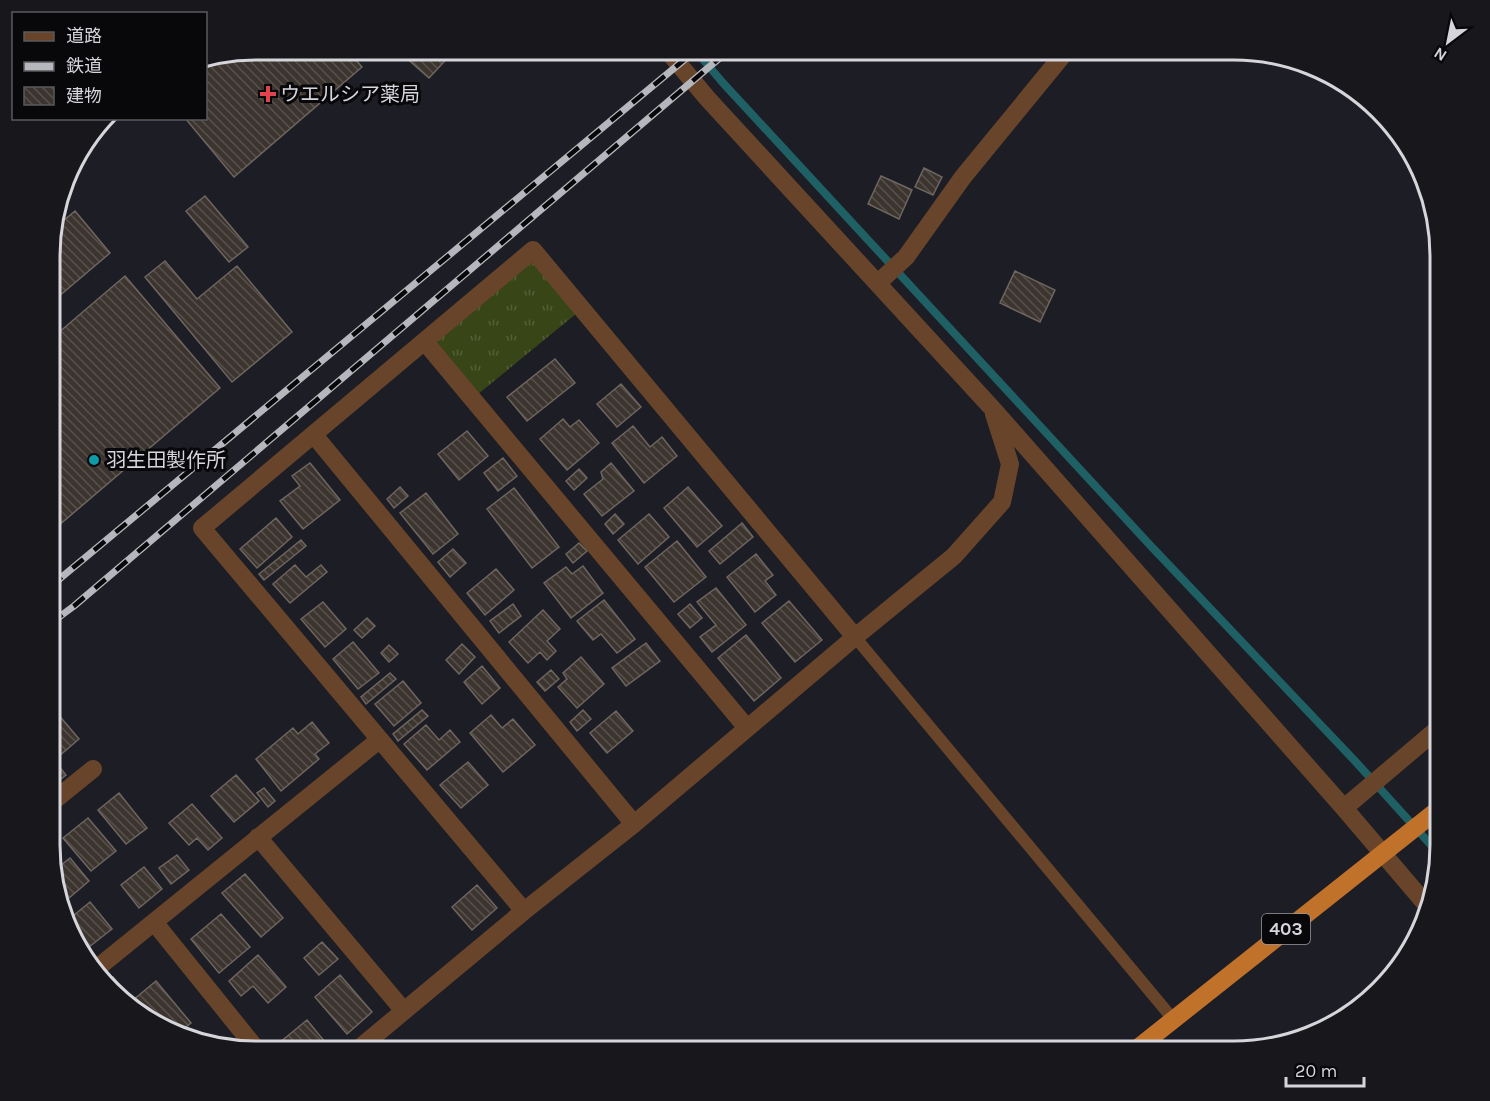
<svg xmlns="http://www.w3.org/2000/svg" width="1490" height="1101" font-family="Karla,'Noto Sans JP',sans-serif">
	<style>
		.grass { fill: url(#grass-tufts) }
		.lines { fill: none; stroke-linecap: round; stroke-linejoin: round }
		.stream { stroke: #1f6064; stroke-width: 8 }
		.building { fill: url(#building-back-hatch); stroke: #6e665f; stroke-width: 1.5 }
		.service { stroke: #68452a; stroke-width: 12 }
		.minor { stroke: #68452a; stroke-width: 18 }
		.trunk { stroke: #c0712a; stroke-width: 18 }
		.rail-casing { stroke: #b6b6bd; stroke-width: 7 }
		.rail { stroke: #08080b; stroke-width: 4.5; stroke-dasharray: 14; stroke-linecap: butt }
		.health-dot { fill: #e0444e; stroke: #08080b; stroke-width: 2 }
		.culture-dot { fill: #0f9aa8; stroke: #08080b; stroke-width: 2 }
		.labels { text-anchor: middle; stroke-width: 6; stroke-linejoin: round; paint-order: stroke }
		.shield { fill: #08080b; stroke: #98989d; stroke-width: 1.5 }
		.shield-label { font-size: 18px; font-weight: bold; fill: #d5d5db }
		.poi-label { font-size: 20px; fill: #d5d5db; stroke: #08080b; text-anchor: start }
		.rim { fill: none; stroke: #d5d5db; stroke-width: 3 }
	</style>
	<defs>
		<pattern id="grass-tufts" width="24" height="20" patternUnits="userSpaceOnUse" patternTransform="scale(1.5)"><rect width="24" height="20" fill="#384516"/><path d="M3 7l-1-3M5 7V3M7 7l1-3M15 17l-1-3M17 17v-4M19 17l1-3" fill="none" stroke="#545f37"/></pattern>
		<pattern id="building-back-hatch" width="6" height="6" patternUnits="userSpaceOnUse" patternTransform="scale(1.5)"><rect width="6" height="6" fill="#3c342e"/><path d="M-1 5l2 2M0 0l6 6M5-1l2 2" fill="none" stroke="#57504c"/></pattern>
	</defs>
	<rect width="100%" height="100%" fill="#1d1d25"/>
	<!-- grass -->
	<path class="grass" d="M533,250L582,309L472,399L425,342Z"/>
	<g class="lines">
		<!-- stream -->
		<path class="stream" d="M695,50L723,83L1149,544L1355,761L1440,855"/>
	</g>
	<!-- building -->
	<path class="building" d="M256,50H347L362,67L234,177L185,118H206V69L219,57Z
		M410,50H421L424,53L427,50H455L429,78L404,56Z
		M924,168L942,177L933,195L915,187Z
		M881,176L912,190L899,219L868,204Z
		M205,196L248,247L229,262L186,211Z
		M75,211L110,253L51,303V231Z
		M165,261L197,299L237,266L292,332L232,382L145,277Z
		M1015,271L1055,290L1040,322L1000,303Z
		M125,276L220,388L51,532V339Z
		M555,359L575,383L527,421L507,397Z
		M621,384L641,407L617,427L597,404Z
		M563,419L570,427L579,420L599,443L567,470L540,439Z
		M633,426L650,447L662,437L677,456L644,483L612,443Z
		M467,431L488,456L459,480L438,454Z
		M503,458L517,476L498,491L484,473Z
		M310,463L340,500L303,529L280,501L300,486L292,476Z
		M611,463L634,491L602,516L584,494L603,479L601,472Z
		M579,469L587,478L574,490L566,481Z
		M400,487L408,496L394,508L387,499Z
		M688,487L722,526L697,547L664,508Z
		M514,488L559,547L532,568L487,509Z
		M426,493L458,534L433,554L400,513Z
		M615,514L624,524L613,534L605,524Z
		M649,514L669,537L638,564L618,540Z
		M276,518L292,537L257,568L240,549Z
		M742,523L753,537L720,564L709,551Z
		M301,540L306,546L264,580L259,574Z
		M677,541L706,577L674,602L645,567Z
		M579,543L587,551L573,563L566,554Z
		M453,549L466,563L450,577L438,562Z
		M756,554L773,575L765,581L776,595L755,612L727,577Z
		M295,565L306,577L321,565L327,572L290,603L273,584Z
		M583,566L603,593L571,618L544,583L566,567L572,574Z
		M496,569L514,590L485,615L467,593Z
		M716,588L746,625L712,652L700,637L716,625L697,602Z
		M604,600L635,639L617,653L601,634L593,640L577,621Z
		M789,601L822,640L795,662L762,623Z
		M323,602L346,629L325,647L301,619Z
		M513,604L521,616L499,633L490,621Z
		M690,604L702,618L690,628L678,614Z
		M543,610L560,629L547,641L556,651L547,660L540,652L528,663L509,642Z
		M367,618L375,626L362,638L354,630Z
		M746,635L781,678L754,701L718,658Z
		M353,642L379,673L358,689L333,659Z
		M646,643L660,661L626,686L612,668Z
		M462,644L475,657L459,674L446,660Z
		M389,645L398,654L389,662L381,653Z
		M581,657L604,684L577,708L558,687L567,679L563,673Z
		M482,666L500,688L482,704L464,682Z
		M551,670L559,679L545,691L537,682Z
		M390,673L396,679L366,704L361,697Z
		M403,681L421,703L394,726L375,704Z
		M51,706L79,739L51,763Z
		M422,710L428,716L398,741L393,734Z
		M583,710L591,719L577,731L570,722Z
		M616,711L633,731L607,753L590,733Z
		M491,715L502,728L513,719L535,745L503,772L470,733Z
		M312,722L329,743L315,754L319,759L281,791L256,759L293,728L298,734Z
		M426,725L439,740L450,730L460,742L427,770L404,744Z
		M468,762L488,785L461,808L440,785Z
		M58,765L66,775L57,782L51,775V770Z
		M236,775L259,801L234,822L211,796Z
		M264,788L275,801L268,807L257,793Z
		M119,793L147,828L126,844L98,810Z
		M192,804L222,838L208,850L197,838L189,845L169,823Z
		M88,818L116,851L91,871L63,838Z
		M177,855L189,870L171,884L159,868Z
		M70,858L89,881L62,904L51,871V863L56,869Z
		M144,867L162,889L139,908L121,885Z
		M245,874L283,918L261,937L222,893Z
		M477,885L497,908L472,930L452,907Z
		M90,902L112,929L89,947L68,920Z
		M221,914L250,947L219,973L191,939Z
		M322,942L338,959L319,975L304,958Z
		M258,955L286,987L268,1003L253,986L241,996L229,981Z
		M340,975L372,1012L347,1034L315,997Z
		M113,977L124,990L118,995L107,982Z
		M156,981L191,1023L177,1034L130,1009L127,1005Z
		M307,1020L330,1048L326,1051H286L279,1043Z"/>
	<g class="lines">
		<!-- service -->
		<path class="service" d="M855,637L1173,1019"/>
		<!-- minor -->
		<path class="minor" d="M667,50L707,98L991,407L1344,808L1430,909
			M878,283L906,257L963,177L1067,50
			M425,342L747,728
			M314,435L634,824
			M51,803L93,769
			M1344,808L1440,727
			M258,837L404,1011
			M524,911L202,528L533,250L855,637
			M154,922L258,1051
			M96,969L379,740
			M356,1051L524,911L634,824L855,637L954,556L1002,502L1010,464L994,414"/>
		<!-- trunk -->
		<path class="trunk" d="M1134,1051L1440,808"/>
		<!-- rail casing -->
		<g class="rail-casing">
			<path id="rail" d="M51,586L696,50
				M51,623L74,606L729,50"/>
		</g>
		<!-- rail -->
		<use href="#rail" class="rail"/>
	</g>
	<!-- markers -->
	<path class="health-dot" d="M265 85h6v6h6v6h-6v6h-6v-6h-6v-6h6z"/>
	<circle class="culture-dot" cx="94" cy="460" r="6"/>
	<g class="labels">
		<!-- shield labels -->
		<rect class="shield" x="1262" y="914" width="48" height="30" rx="4.5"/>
		<g class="shield-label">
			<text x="1286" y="935">403</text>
		</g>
		<!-- poi labels -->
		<g class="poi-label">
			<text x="280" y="101">ウエルシア薬局</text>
			<text x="106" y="467">羽生田製作所</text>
		</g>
	</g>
	<!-- crop -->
	<path d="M0 0H1490V1101H0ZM256 60H1234A196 196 0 0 1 1430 256V845A196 196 0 0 1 1234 1041H256A196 196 0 0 1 60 845V256A196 196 0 0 1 256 60Z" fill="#18181c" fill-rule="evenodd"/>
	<path class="rim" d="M256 60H1234A196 196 0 0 1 1430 256V845A196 196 0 0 1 1234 1041H256A196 196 0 0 1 60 845V256A196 196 0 0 1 256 60Z"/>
	<!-- legend -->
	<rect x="12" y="12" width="195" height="108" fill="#08080b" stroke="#5a5a5e" stroke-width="1.5"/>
	<rect x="24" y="32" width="30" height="9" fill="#68452a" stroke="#5a5a5e" stroke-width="1.5"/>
	<text x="66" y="42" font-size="18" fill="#d5d5db">道路</text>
	<rect x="24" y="62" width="30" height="9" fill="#b6b6bd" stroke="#5a5a5e" stroke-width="1.5"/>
	<text x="66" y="72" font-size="18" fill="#d5d5db">鉄道</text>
	<rect x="24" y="87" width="30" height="18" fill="url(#building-back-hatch)" stroke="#5a5a5e" stroke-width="1.5"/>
	<text x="66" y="102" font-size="18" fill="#d5d5db">建物</text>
	<!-- north arrow -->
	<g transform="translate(1448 42) rotate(212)" stroke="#08080b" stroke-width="4.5" paint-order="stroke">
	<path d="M0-4.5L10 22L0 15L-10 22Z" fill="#d5d5db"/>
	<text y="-9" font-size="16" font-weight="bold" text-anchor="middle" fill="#d5d5db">N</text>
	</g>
	<!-- scale -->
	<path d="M1286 1077v9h78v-9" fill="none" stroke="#d5d5db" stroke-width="3"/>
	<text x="1295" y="1077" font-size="18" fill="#d5d5db" stroke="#08080b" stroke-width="4.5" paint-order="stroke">20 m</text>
</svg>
